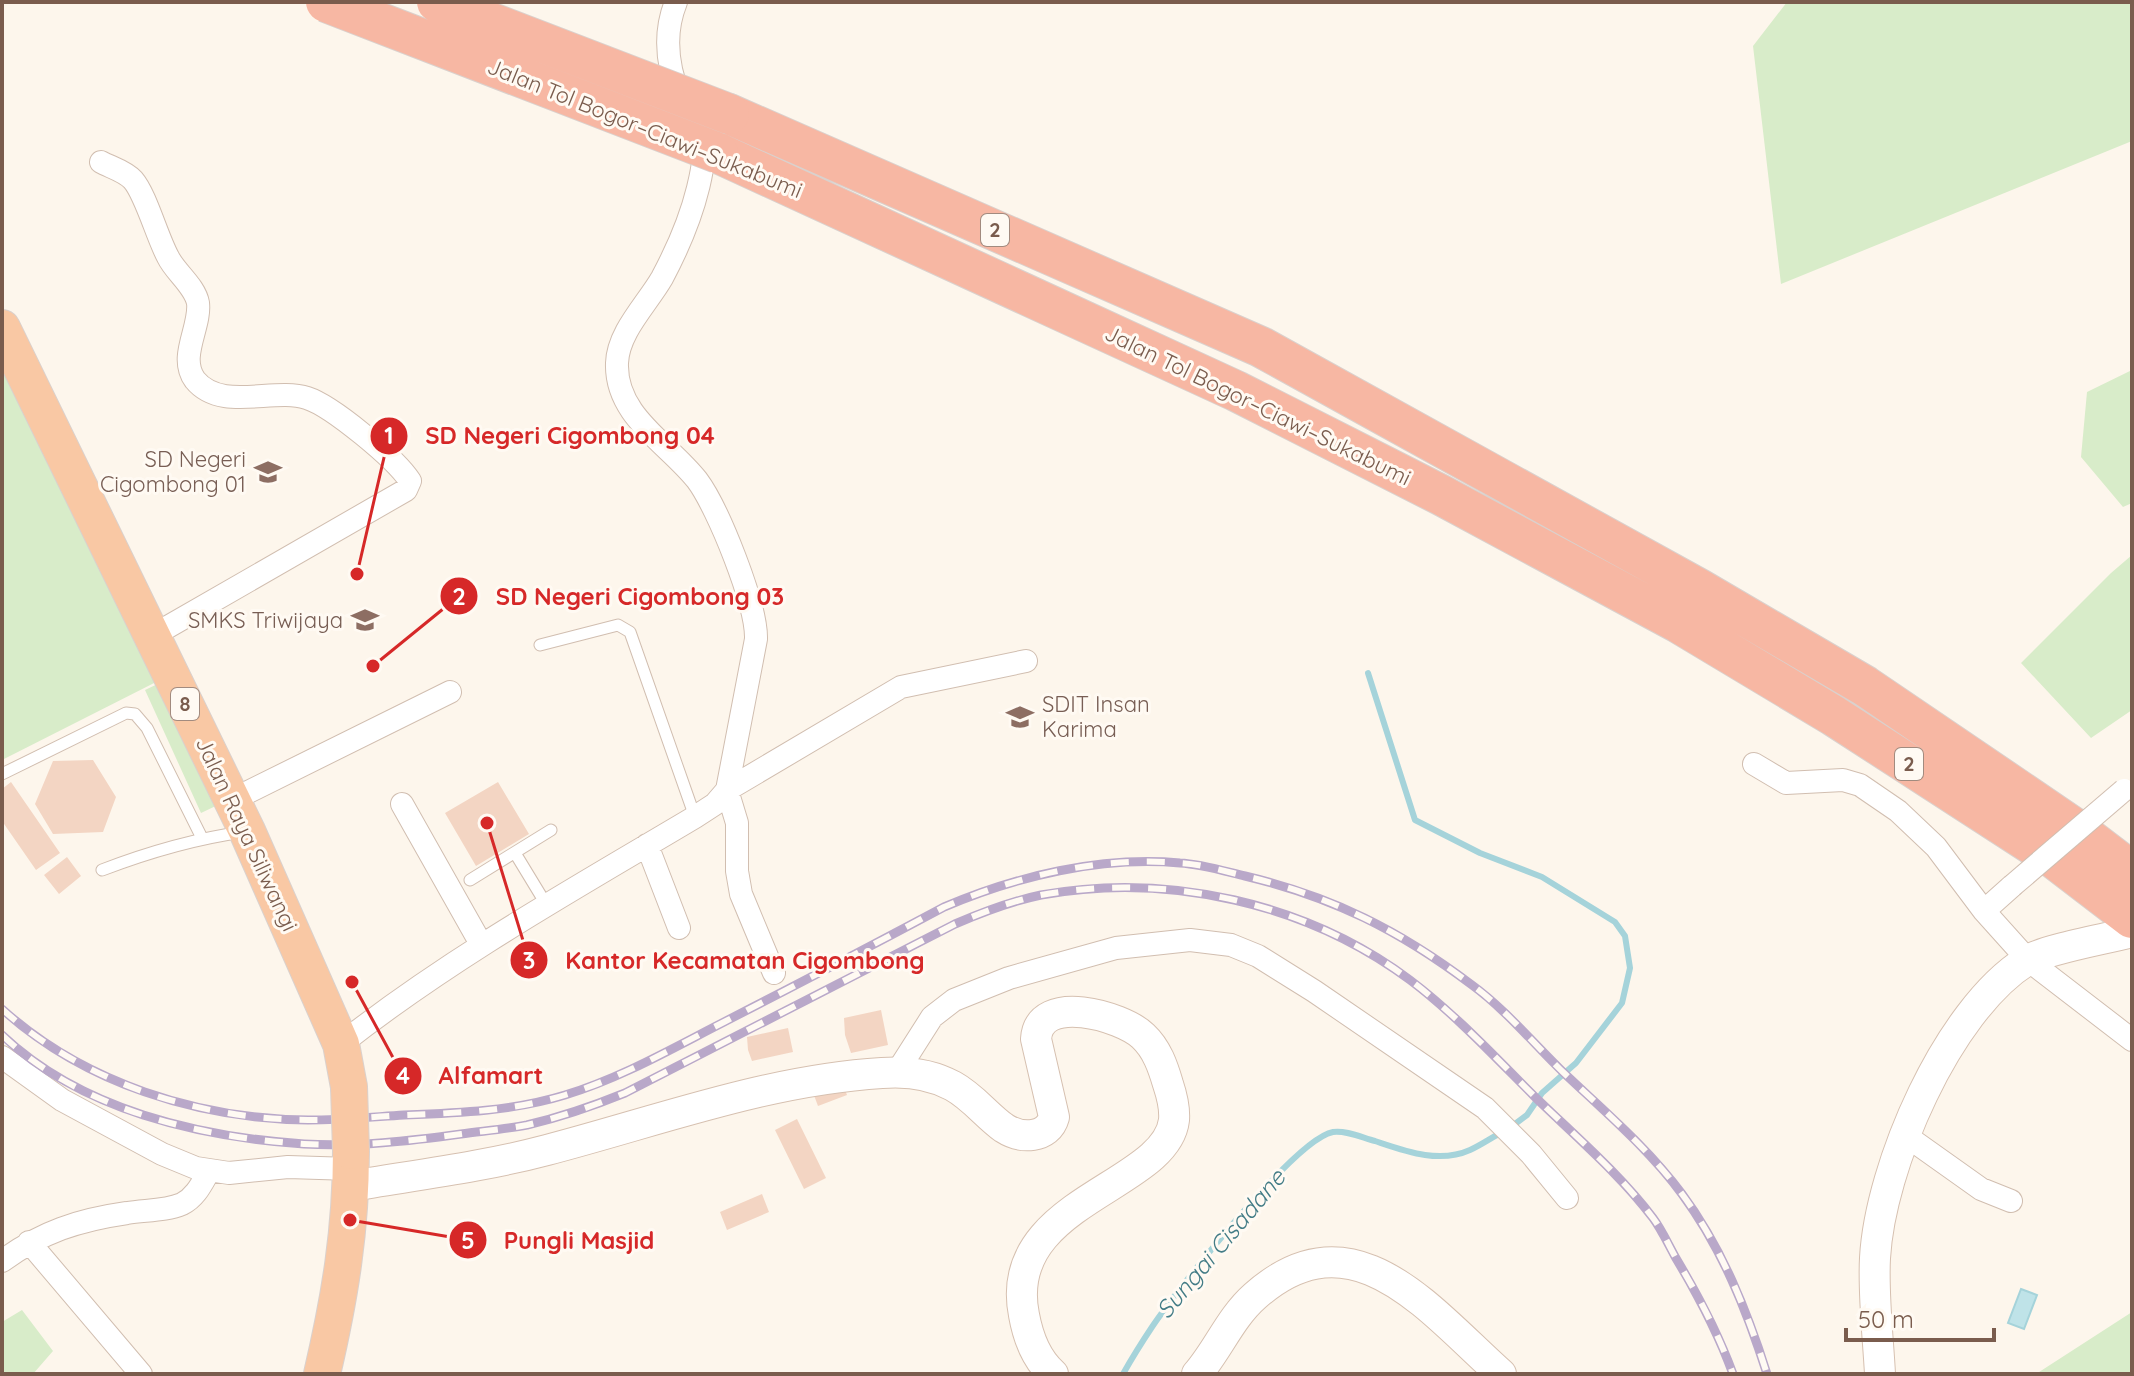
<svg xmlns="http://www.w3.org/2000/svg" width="2134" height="1376" font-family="Quicksand,sans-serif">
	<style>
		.green { fill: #d8ecc9 }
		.water { fill: #bfe3e8; stroke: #a5d3da; stroke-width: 2 }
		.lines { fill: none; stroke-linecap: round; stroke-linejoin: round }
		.stream { stroke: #a5d3da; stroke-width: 6 }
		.building { fill: #f3d5c3 }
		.service-casing { stroke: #d1beb0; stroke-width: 13 }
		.minor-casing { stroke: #d1beb0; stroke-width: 24 }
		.secondary-casing { stroke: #d6c0b0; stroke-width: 32 }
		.trunk-casing { stroke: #dad1cd; stroke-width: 38 }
		.motorway-casing { stroke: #dad1cd; stroke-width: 42 }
		.service { stroke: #fff; stroke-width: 11 }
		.minor { stroke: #fff; stroke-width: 22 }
		.secondary { stroke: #fff; stroke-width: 30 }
		.trunk { stroke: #f9c8a4; stroke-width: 36 }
		.motorway { stroke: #f7b7a3; stroke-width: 40 }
		.rail-casing { stroke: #b9a8c9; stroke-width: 9 }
		.rail { stroke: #fffaf3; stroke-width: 6; stroke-dasharray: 18; stroke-linecap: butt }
		.minor-bridge-casing { stroke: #d1beb0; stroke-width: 24; stroke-linecap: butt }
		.trunk-bridge-casing { stroke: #dad1cd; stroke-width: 38; stroke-linecap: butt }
		.motorway-bridge-casing { stroke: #dad1cd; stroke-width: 42; stroke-linecap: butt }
		.minor-bridge { stroke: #fff; stroke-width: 22 }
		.trunk-bridge { stroke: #f9c8a4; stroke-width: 36 }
		.motorway-bridge { stroke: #f7b7a3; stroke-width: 40 }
		.labels { text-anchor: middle; stroke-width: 6; stroke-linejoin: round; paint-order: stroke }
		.shield { fill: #fffaf3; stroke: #a28b7f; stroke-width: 2 }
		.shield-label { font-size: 20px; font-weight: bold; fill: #7a5c4d }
		.street-label { font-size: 22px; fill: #7a5c4d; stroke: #fffaf3 }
		.education-label { font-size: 22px; fill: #785e54; stroke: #fffaf3; text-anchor: end }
		.water-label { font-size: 24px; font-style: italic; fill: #437c86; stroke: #fffaf3 }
		.leader { fill: none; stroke: #d62828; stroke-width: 3 }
		.callout-dot { fill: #d62828; stroke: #fffaf3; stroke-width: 3 }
		.mark-label { font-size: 24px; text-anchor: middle; font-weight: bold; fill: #fff }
		.callout-label { font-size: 24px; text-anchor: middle; font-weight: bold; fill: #d62828; stroke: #fffaf3; stroke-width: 6; stroke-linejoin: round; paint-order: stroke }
	</style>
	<rect width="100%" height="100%" fill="#fdf6ec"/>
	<!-- green -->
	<path class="green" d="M1787,2H2132V141L1781,284L1753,46Z
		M2,334L164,678L2,760Z
		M2132,370V503L2123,507L2081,457L2087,392Z
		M2132,555V710L2091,738L2021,663L2111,573Z
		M166,680L222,803L201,813L145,690Z
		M22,1310L53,1351L33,1374H2V1322Z
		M2132,1312V1374H2036Z"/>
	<!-- water -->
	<path class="water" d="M2021,1289L2037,1295L2024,1329L2008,1323Z"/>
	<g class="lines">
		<!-- stream -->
		<path class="stream" d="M1368,673L1415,820L1480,853L1542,877L1615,922L1625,936L1630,968L1622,1003L1576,1063L1542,1093L1527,1115L1511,1127
			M1123,1374C1132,1358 1142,1342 1152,1327C1177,1290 1295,1139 1333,1132C1346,1130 1363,1138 1375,1141C1405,1151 1439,1164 1470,1150C1481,1145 1491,1138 1502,1132"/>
	</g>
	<!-- building -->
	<path class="building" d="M93,760L116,797L103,832L53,834L35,804L53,761Z
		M11,782L60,853L36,870L2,821V789Z
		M498,782L529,834L476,866L445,813Z
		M67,857L81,876L59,894L44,875Z
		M881,1010L888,1045L851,1053L845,1035L844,1018Z
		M788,1028L793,1052L752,1061L748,1050L747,1037Z
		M841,1079L847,1095L818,1106L812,1090Z
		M797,1119L826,1178L804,1189L775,1130Z
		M762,1194L769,1212L727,1230L720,1212Z"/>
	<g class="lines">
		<!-- service casing -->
		<g class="service-casing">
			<path id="service" d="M540,645L618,625L630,632L695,817
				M2,774L126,713L135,714L147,728L202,838
				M515,853L546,904
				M102,870C149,852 193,839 243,832
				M470,880L551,830"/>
		</g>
		<!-- minor casing -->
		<g class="minor-casing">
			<path id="minor" d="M676,2C663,34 667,66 680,98
				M101,162C110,167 125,171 133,180C146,195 157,237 168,257C175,272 195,286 198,303C201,327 178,357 195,380C221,412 274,387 307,398C332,406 396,459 410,481L406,490L152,636
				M1754,764L1786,783L1843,780L1860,785L1898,811L1936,847L1984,911L2028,960L2132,1040
				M232,800L450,692
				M402,804L481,944
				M647,845L679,928
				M1984,911L2012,886
				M774,973L741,894L737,871V823L727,790L901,687L1026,661
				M341,1044C452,957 574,889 695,817L715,804L727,790L756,639C757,605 718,508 697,480C668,443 615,416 617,363C618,332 647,304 662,278C678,248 690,221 698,188C702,171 706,157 699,140
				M2,1057L62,1100L162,1154L196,1168L229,1173L288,1167L351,1169
				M897,1072L932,1017L954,1000L1009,978L1116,948L1190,940L1231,945L1258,956L1314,991L1485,1108L1531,1154L1567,1198
				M1905,1135L1981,1189L2011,1201
				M29,1242L141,1374
				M2,1261C42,1232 78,1220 127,1213C145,1210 166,1211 182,1204C196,1197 202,1183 209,1171"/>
		</g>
		<!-- secondary casing -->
		<g class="secondary-casing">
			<path id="secondary" d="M351,1186C416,1175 483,1167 547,1150C658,1121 767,1080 882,1073C907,1071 931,1074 953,1086C973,1097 986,1115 1004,1128C1021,1139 1048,1139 1054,1117L1036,1039C1039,992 1122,1016 1143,1036C1157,1049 1163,1067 1168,1084C1172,1096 1175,1108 1174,1120C1166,1188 1001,1201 1024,1315C1028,1337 1036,1359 1053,1374
				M1197,1374C1218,1350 1230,1318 1255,1296C1353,1209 1429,1310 1501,1374
				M1880,1374C1878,1337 1873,1294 1875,1258C1880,1167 1947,1011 2026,961C2046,949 2106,939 2132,932"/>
		</g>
		<!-- trunk casing -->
		<g class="trunk-casing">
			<path id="trunk" d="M2,328L247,831L341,1044L349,1087
				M322,1374C340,1297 351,1230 351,1151"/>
		</g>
		<!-- motorway casing -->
		<g class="motorway-casing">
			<path id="motorway" d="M729,114L1261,347L1699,589L1865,686L2077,830L2132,872
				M718,153L1236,391L1441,495L1679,623L1834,716L2055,859L2132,918"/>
		</g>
		<!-- service -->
		<use href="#service" class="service"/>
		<!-- minor -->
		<use href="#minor" class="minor"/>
		<!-- secondary -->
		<use href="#secondary" class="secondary"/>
		<!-- trunk -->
		<use href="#trunk" class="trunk"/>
		<!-- motorway -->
		<use href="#motorway" class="motorway"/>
		<!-- rail casing -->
		<g class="rail-casing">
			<path id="rail" d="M2,1009C84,1083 198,1119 308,1120C340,1120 372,1117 404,1115C459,1113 513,1111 565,1095C621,1078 673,1048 724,1022C798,984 871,946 944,907C1017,876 1100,856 1180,863C1201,864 1224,871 1245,876C1333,897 1399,930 1472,985C1505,1009 1534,1044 1564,1073C1604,1111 1649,1149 1682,1194C1722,1248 1747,1311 1767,1374
				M2,1035C81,1110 199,1137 304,1144C356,1147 410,1141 461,1134C483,1131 506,1129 527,1125C561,1117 593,1106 625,1093L955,924C983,912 1012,901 1041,895C1168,872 1307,903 1410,980C1455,1014 1494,1056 1534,1096C1574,1135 1619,1173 1653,1218C1662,1230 1669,1246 1677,1260C1699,1297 1718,1333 1733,1374"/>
		</g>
		<!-- rail -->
		<use href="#rail" class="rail"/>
		<!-- minor-bridge casing -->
		<g class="minor-bridge-casing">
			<path id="minor-bridge" d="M2012,886L2124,790"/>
		</g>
		<!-- trunk-bridge casing -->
		<g class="trunk-bridge-casing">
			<path id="trunk-bridge" d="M349,1087L351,1151"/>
		</g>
		<!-- motorway-bridge casing -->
		<g class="motorway-bridge-casing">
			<path id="motorway-bridge" d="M326,2L718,153
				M437,2L729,114"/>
		</g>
		<!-- minor-bridge -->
		<use href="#minor-bridge" class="minor-bridge"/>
		<!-- trunk-bridge -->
		<use href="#trunk-bridge" class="trunk-bridge"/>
		<!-- motorway-bridge -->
		<use href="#motorway-bridge" class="motorway-bridge"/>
	</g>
	<!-- icons -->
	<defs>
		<g id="school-bare" transform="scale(2.16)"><path d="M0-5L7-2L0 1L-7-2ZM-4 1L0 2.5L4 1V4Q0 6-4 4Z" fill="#8d6e63" stroke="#fffaf3" stroke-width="2.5" paint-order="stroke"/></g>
	</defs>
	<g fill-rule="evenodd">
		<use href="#school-bare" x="268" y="472"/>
		<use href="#school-bare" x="365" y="620"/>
		<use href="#school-bare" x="1020" y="717"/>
	</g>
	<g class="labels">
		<!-- shield labels -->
		<g class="shield">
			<rect x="981" y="214" width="28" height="32" rx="6"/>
			<rect x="171" y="688" width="28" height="32" rx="6"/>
			<rect x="1895" y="748" width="28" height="32" rx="6"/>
		</g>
		<g class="shield-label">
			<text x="995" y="237">2</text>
			<text x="185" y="711">8</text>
			<text x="1909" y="771">2</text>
		</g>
		<!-- street labels -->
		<g class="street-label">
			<text transform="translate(645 128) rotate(22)" y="8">Jalan Tol Bogor–Ciawi–Sukabumi</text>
			<text transform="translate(1258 405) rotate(26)" y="8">Jalan Tol Bogor–Ciawi–Sukabumi</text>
			<text transform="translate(247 834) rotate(65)" y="8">Jalan Raya Siliwangi</text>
		</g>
		<!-- education labels -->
		<g class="education-label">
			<text x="246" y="467">SD Negeri<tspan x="246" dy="25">Cigombong 01</tspan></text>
			<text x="343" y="628">SMKS Triwijaya</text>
			<text x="1042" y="712" text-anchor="start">SDIT Insan<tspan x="1042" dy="25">Karima</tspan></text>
		</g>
		<!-- water labels -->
		<g class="water-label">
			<text transform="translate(1221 1244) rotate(-50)" y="8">Sungai Cisadane</text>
		</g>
	</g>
	<!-- callouts -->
	<path class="leader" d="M357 574L389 436M373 666L459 596M487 823L529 960M352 982L403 1076M350 1220L468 1240"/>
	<g class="callout-dot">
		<circle cx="357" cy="574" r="8"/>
		<circle cx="373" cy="666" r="8"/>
		<circle cx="487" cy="823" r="8"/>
		<circle cx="352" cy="982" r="8"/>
		<circle cx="350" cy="1220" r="8"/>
		<circle cx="389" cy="436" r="20"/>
		<circle cx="459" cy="596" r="20"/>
		<circle cx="529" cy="960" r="20"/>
		<circle cx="403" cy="1076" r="20"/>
		<circle cx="468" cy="1240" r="20"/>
	</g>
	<g class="mark-label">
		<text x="389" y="444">1</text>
		<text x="459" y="605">2</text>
		<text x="529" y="969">3</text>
		<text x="403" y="1084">4</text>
		<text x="468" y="1249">5</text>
	</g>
	<g class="callout-label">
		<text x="570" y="444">SD Negeri Cigombong 04</text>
		<text x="640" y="605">SD Negeri Cigombong 03</text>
		<text x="745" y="969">Kantor Kecamatan Cigombong</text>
		<text x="491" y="1084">Alfamart</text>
		<text x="579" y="1249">Pungli Masjid</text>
	</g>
	<!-- border -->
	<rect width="2134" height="1376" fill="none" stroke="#7a5c4d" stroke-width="8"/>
	<!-- scale -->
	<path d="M1846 1328v12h148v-12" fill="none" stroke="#7a5c4d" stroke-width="4"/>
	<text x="1858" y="1328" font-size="24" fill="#7a5c4d" stroke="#fffaf3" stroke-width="6" paint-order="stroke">50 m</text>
</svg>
